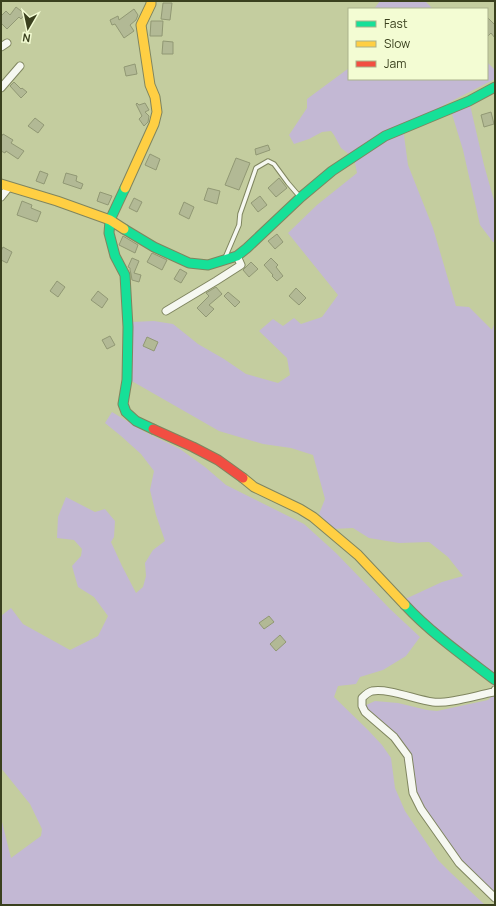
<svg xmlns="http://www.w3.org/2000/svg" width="496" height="906" font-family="Manrope,sans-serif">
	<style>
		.green { fill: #c3b8d4 }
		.building { fill: #b2b995; stroke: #919874 }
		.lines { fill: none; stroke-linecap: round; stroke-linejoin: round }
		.lane-casing { stroke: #7f855f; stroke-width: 5.5 }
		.street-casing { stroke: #7f855f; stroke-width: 9 }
		.fast-casing { stroke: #7f855f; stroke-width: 11 }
		.slow-casing { stroke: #7f855f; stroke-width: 11 }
		.jam-casing { stroke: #7f855f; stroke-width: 11 }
		.lane { stroke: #f6f8f1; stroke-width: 3.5 }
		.street { stroke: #f6f8f1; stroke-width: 7 }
		.fast { stroke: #16e098; stroke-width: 9 }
		.slow { stroke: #ffcf43; stroke-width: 9 }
		.jam { stroke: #f24e42; stroke-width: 9 }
	</style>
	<rect width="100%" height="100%" fill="#c4cd9f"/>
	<!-- green -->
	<path class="green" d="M380,1H425L433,9H374Z
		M487,62L495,70V79L444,105L403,128L408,165L433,228L456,306L469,307L492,330L495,322V901L455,862L422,816L410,792L403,754L391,738L364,706L375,701L398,703L427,710L437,711L488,700L495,693L492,682L401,601L442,582L463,576L448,557L429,542L399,543L369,538L353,528L332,529L319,514L325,499L313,455L291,448L263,444L219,431L130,380L131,322L154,321L173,324L198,344L224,359L246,374L278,383L290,375L287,358L259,331L273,319L283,326L294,318L301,324L322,317L338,295L288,233L317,205L357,173L354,158L341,148L334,135L331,131L322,132L309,139L294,144L289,135L307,108V99L349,68V79H487Z
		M470,105L484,165L495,204V242H493L480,225L463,150L452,114Z
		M112,412L145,432L180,449L205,467L226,485L304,524L336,553L390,609L420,637L406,656L383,670L360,677L356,684L338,686L334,697L368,730L382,745L391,758L395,788L405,811L438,860L451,873L485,905H1V818L11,858L41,836L42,829L30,804L1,768V616L11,608L23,624L70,650L98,636L108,616L94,597L78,587L72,566L81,556L82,549L74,540L57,538L58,517L66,497L95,512L105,509L115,521L114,537L111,542L122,566L136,593L143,587L146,576L145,563L153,550L165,541L156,515L150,490L154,471L141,454L121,436L105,423Z"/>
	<!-- building -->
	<path class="building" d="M163,3H172L170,20L161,19Z
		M16,7L25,14L21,19L19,17L7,29L1,23V16L6,11L10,15Z
		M134,9L138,15L136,20L130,25L134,31L124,38L115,24L112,25L110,20L118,16L119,20Z
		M487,17L495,25V38L491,33L487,37Z
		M151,21H163L162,36H150Z
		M163,41L173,42V54H162Z
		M135,64L137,74L126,76L124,67Z
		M14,82L21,89L22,88L27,92L21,98L10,86Z
		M137,103L139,105L145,103L149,110L145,112L149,116L148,122L144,126L139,119L142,116L136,104Z
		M491,112L494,124L484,127L481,115Z
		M35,118L44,125L38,133L28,126Z
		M3,134L13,140L11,143L24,151L18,159L6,151L5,153L1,151V137Z
		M268,145L270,150L256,155L255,149Z
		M150,154L160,159L156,170L145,165Z
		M236,158L250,163L239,190L225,185Z
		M40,171L48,174L44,184L36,181Z
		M66,173L77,176L76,181L83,184L81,189L63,183Z
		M279,178L287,188L276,197L268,188Z
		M208,188L220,191L217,204L204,200Z
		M100,192L112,196L108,205L97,201Z
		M260,196L267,205L258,212L251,203Z
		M134,198L142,202L137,212L129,208Z
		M22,201L32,205L31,208L41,212L37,222L17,215Z
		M184,202L194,207L189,219L179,214Z
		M277,234L283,242L275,249L268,241Z
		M123,236L138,245L135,253L119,245Z
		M3,247L12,252L7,263L1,260V251Z
		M152,253L167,260L162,270L147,262Z
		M132,258L139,261L134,273L141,275L139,282L132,280L131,274L130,270V268L128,267Z
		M271,258L278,265L276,267L283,276L277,281L272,276L273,275L264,265Z
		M251,262L258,269L249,277L243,270Z
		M180,269L187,273L181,283L174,279Z
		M57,281L65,287L58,297L50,291Z
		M216,287L222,294L209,305L214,309L206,317L197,308L209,296L206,293Z
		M296,288L306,298L299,305L289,296Z
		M98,291L108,299L102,308L91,300Z
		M228,292L240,302L235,307L224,296Z
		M110,336L115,345L107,349L102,340Z
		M147,337L158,342L154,351L143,346Z
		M269,616L274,622L264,629L259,623Z
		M280,635L286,642L276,651L270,644Z"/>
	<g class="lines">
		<!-- lane casing -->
		<g class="lane-casing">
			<path id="lane" d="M225,258L239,225L240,214L246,197L256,168L268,161L274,164L288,183L300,197"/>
		</g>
		<!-- street casing -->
		<g class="street-casing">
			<path id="street" d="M1,47L7,43
				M1,88L20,66
				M1,197L9,187
				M166,311L216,281L241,265L237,256
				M495,690L494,692C477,695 450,704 433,702C416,700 389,688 372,691C368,692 365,695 362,698V706L365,712L394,737L408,756L413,793L421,809L459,863L495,898"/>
		</g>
		<!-- fast casing -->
		<g class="fast-casing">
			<path id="fast" d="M125,188L110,220L109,233L115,256L125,275L128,327L127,380L123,404L126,412L136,421L153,429
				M124,229L154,247L189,263L208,265L237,256L247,248L301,197L332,171L385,136L469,101L495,87
				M405,605C431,633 465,657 495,680"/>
		</g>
		<!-- slow casing -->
		<g class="slow-casing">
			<path id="slow" d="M1,184L57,201L110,220L124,229
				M125,188L154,124L157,112L155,97L150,85L141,25L151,4V1
				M243,478L254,487L300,509L313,517L358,555L405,605"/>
		</g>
		<!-- jam casing -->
		<g class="jam-casing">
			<path id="jam" d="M153,429L193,447L218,460L243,478"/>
		</g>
		<!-- lane -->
		<use href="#lane" class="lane"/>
		<!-- street -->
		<use href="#street" class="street"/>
		<!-- fast -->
		<use href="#fast" class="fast"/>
		<!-- slow -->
		<use href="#slow" class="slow"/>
		<!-- jam -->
		<use href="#jam" class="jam"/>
	</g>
	<!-- border -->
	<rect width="496" height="906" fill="none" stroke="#3a401e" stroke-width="4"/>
	<!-- legend -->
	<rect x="348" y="8" width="140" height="72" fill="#f3fcd3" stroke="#a9b18b"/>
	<rect x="356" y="21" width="20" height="6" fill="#16e098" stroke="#a9b18b"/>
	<text x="384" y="28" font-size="12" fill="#3a401e">Fast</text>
	<rect x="356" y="41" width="20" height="6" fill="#ffcf43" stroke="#a9b18b"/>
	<text x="384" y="48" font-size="12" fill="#3a401e">Slow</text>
	<rect x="356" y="61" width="20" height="6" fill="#f24e42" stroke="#a9b18b"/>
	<text x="384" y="68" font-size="12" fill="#3a401e">Jam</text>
	<!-- north arrow -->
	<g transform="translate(28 28) rotate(189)" stroke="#f3fcd3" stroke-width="3" paint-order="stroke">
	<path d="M0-3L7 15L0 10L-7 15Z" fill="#3a401e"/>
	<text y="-6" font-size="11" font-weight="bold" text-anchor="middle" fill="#3a401e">N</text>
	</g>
</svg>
